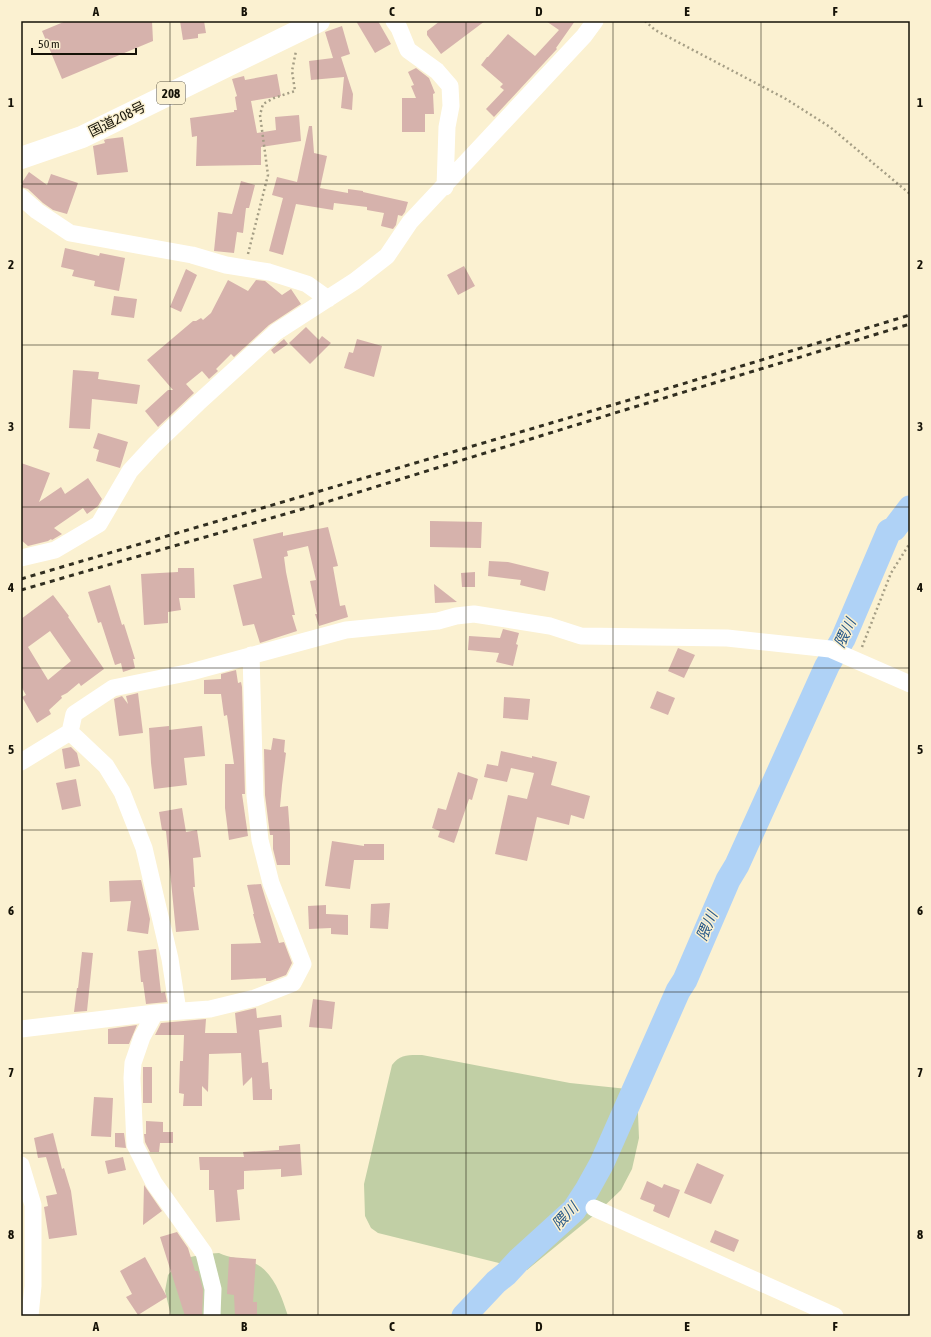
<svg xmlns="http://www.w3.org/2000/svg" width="931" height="1337" font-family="'Asap Condensed','Noto Sans JP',sans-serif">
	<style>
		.green { fill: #c1cfa5 }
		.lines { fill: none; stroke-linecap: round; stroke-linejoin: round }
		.river { stroke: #afd2f6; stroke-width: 25 }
		.building { fill: #d6b2ac; fill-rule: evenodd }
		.path { stroke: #a59e85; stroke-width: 2.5; stroke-dasharray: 2 3; stroke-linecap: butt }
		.minor { stroke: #fff; stroke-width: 17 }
		.highway { stroke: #fff; stroke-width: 22 }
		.rail { stroke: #312e20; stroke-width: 3; stroke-dasharray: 5 5; stroke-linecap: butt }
		.grid { fill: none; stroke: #151207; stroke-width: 1; stroke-opacity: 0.55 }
		.labels { text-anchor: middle; stroke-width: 3; stroke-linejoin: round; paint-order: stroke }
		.shield { fill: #fbf1d1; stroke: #5a5544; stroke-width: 1 }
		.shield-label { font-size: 13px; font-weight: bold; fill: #151207 }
		.street-label { font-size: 14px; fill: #151207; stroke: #fbf1d1 }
		.water-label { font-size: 15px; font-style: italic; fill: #2a5a89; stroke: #fbf1d1 }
		.neatline { fill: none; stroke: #151207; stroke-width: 1.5 }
		.grid-label { font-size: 13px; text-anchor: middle; font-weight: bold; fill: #151207 }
	</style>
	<rect width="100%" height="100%" fill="#fbf1d1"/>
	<!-- green -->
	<path class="green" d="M422,1055L570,1083L637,1090L639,1138L632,1169L621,1190L599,1211L527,1270L378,1233L371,1228L365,1216L364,1184L392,1065C400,1054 409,1055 422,1055Z
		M219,1253C230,1258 239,1258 250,1261C273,1269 281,1295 288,1316H171L165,1291L168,1275L182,1259L204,1254Z"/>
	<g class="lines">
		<!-- river -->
		<path class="river" d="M464,1316L496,1282L506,1274L519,1260L574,1210L587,1190L602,1163L678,991L685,980L728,880L737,865L827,666L843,639L889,531L894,529L910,508"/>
	</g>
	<!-- building -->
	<path class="building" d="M66,21H152L153,41L62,79L42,31Z
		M180,21H204L206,33L198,34V38L183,40Z
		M356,21H378L391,44L375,53Z
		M440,21H485L441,54L427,35V31Z
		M546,21H575L556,48L557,49L494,117L486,109L504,90L500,87L503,84L481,65L487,57H488L508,34L535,56L559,30Z
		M342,26L350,54L341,57L353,94L352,110L341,108L344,77L311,80L309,61L333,58L325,32Z
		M416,68L429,78L435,93L433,94L434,114H425V132H402V98H416L411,86L414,85L408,72Z
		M277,74L281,96L251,101L257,133L276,130L275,117L299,115L301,141L261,147V165L196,166L197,136L192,137L190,118L234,112V110H237L235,97L237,96L232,79L244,76L245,80Z
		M309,126H312L314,153L327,156L320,188L348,193V189L363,191V192L408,202L405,212L402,216L398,215L396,225L393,229L381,226L384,213L367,210V207L334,203L333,210L296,204L283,255L269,251L283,198L272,195L277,177L297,182Z
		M123,137L128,172L97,175L93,146L105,143L104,140L107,139Z
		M29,172L47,185L51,174L78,183L67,214L53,210L43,203L28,189L21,187V184Z
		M241,181L255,185L249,208H246L243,233L237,232L234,253L214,251L218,212L232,214Z
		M65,248L99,256L100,253L125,258L119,291L94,286L95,281L72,276L74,270L61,267Z
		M464,266L475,286L458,295L447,275Z
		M186,269L197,275L181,312L170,307Z
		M228,280L248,291L256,280L265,281L282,295L291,289L301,304L269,325L234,357L231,354L216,369L218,371L209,379L202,371L186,384L194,393L158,427L145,411L168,390H173L147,360L193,321H196L201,318L203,320L211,313Z
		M114,296L137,299L134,318L111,315Z
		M306,327L319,340L322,336L331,343L310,364L289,343Z
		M284,339L288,344L274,354L271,350Z
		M357,339L382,346L374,377L344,368L349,352L353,353Z
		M73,370L99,372L98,379L140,385L137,404L92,399L90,429L69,428Z
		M98,433L128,442L120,468L96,461L99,450L93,448Z
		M21,463L50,473L39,502L61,487L65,494L88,478L102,499L98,506L87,514L83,508L54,528L62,534L52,540L51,539L48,541L28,546L21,540Z
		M430,521L482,522L481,548L430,547Z
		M328,527L338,566L333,567L340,606L345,605L348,617L319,626L315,614H317L310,581L316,580L308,546L287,551L288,556L284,557L286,572L295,615H292L297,631L260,643L254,624L243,626L233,585L262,578L253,539L283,532V536Z
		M489,561L508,562L549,572L545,591L520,585L521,580L488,576Z
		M178,568H194L195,598H179L181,610L168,612V623L144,625L141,574L178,572Z
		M475,572V587H462L461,573Z
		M434,584L457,602L435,603Z
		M110,585L122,625L124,624L135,659H133L135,668L123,672L121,663L115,665L101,622L98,623L88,592Z
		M53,595L69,616L68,617L104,669L81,686L79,683L67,693L61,696L62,698L49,710L51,714L37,723L22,697L26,695L21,686V619ZM50,631L71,661L48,680L28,647Z
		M503,629L519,633L516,644L518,645L513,666L496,662L499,653L468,650L469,636L500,638Z
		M678,648L695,655L684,678L668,671Z
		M236,670L238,683L241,682L242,687L245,794H242L248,836L229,840L225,808V764H234L227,715L224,716L221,694H204V680L221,679V674Z
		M657,691L675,698L668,715L650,708Z
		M138,693L143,733L119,736L114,699L122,696L128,704L126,696Z
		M504,697L530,699L528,720L503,718Z
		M169,726V730L202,726L205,756L184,758L187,785L154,789L151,763L149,728Z
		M273,738L285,740L284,752L286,753L282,785L280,807L288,806L290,834V865H277L273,849V835H270L265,795L264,749L271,750Z
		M71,747L77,753L80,766L65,769L62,749Z
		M501,751L532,758V756L557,762L551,785L590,796L584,819L571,815L569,825L537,817L527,861L495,854L508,795L527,799L534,773L511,768L507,782L484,777L487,764L498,766Z
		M458,772L478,779L472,800L469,799L454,843L438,837L440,831L432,828L438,808L446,810Z
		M76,779L81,806L62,810L56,783Z
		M182,808L186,832L197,830L201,857L193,858L195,887H193L199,930L176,932L166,831L162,830L159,812Z
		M332,841L364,846V844H384V860H354L350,889L325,886Z
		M141,880L150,919L148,934L127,931L131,901L110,902L109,881Z
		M261,884L279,943L284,942L292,963L286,975L270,981H266V978L231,980V944L261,943L253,914H254L247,885Z
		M390,903L388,929L370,928L371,904Z
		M326,905V914L348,915V935L331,934V928L309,929L308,906Z
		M156,949L161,993L165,992L167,1002L146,1004L143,982H141L138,951Z
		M82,952L93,953L87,1011L74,1012L77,988H78Z
		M313,999L335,1002L332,1029L309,1027Z
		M256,1008L257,1018L281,1015L282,1027L259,1030L262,1063L268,1062L270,1089H272V1100H253L252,1077L243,1086L241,1053L209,1054L208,1092L202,1086V1106H183L184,1094L179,1093L180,1061H183L184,1035H155L161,1023L206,1019L205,1033H237L235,1013Z
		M137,1025L129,1044H108V1029Z
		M143,1067H152V1103H143Z
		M94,1097L113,1098L111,1137L91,1136Z
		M146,1121L163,1122V1132H173V1143H160L159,1152H150L145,1142L144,1134H146Z
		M53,1133L62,1169L64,1168L71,1191L77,1235L49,1239L44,1207L48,1206L46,1196L57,1194L46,1157L38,1158L34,1138Z
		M115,1133H124L126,1148L115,1147Z
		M300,1144L302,1175L281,1177V1169L244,1171V1189L237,1190L240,1220L216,1222L214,1190H209V1170H200L199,1157H244L243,1152L279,1150V1146Z
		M123,1157L126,1170L108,1174L105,1161Z
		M697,1163L724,1175L711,1204L684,1193Z
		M647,1181L662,1188L664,1184L680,1190L669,1218L653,1211L655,1205L640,1199Z
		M144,1185L162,1211L143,1225Z
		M715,1230L739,1240L734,1252L710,1242Z
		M177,1232L188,1248L195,1271H198L203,1290L202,1316H185L160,1237Z
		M145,1257L167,1297L138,1315L126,1297L132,1294L120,1271Z
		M229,1257L256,1259L253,1302H257V1316H235L234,1295L227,1294Z"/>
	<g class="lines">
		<!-- path -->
		<path class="path" d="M645,21L655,30L786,99L830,127L910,194
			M248,254L268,175L260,115L263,104L274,98L295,91L292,71L296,51
			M862,647L891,573L910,543"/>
		<!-- minor -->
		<path class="minor" d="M394,21L399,28L408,50L437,71L450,86L451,106L447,127L445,187
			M21,197L37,211L70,233L192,255L226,265L269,272L307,284L328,299
			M21,558L55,550L99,524L130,471L154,445L198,403L276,332L355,281L387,256L410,222L584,36L595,21
			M70,732L106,766L122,792L144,848L170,959L178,1011
			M21,762L70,732L74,714L113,688L191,672L346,630L438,621L456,616L474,614L550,626L581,636L727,638L830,649L910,684
			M155,1013L142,1037L133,1063L132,1078L135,1145L154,1183L204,1253L213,1289L212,1316
			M21,1029L155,1013L210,1009L255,998L293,983L303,964L271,883L260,840L255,796L251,655
			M21,1165L33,1205V1286L30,1316
			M594,1208L835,1316"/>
		<!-- highway -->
		<path class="highway" d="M21,158L82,137L319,21"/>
		<!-- rail -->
		<path class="rail" d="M21,579L636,398L910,315
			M21,590L320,504L631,408L910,324"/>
	</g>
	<!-- grid -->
	<path class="grid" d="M170,21V1316M318,21V1316M466,21V1316M613,21V1316M761,21V1316M21,184H910M21,345H910M21,507H910M21,668H910M21,830H910M21,992H910M21,1153H910"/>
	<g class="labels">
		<!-- shield labels -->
		<rect class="shield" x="157" y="82" width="28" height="22" rx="3"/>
		<g class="shield-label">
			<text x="171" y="98">208</text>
		</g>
		<!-- street labels -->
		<g class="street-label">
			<text transform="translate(117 119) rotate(-26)" y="5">国道208号</text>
		</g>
		<!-- water labels -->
		<g class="water-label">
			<text transform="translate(845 633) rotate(-64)" y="5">隈川</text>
			<text transform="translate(707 926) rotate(-66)" y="5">隈川</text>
			<text transform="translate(565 1216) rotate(-47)" y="5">隈川</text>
		</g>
	</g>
	<!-- border -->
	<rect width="931" height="1337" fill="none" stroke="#fbf1d1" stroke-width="44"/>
	<!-- scale -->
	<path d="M32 48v6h104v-6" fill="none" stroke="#151207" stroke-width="2"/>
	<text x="38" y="48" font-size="12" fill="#151207" stroke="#fbf1d1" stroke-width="3" paint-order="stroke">50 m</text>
	<rect x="22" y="22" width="887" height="1293" class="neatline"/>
	<g class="grid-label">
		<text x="96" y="16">A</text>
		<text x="244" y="16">B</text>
		<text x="392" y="16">C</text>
		<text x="539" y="16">D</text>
		<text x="687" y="16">E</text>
		<text x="835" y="16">F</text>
		<text x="11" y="107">1</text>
		<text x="920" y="107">1</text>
		<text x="11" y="269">2</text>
		<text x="920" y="269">2</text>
		<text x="11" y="431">3</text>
		<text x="920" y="431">3</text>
		<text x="11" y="592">4</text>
		<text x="920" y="592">4</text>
		<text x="11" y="754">5</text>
		<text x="920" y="754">5</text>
		<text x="11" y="915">6</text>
		<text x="920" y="915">6</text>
		<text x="11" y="1077">7</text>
		<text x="920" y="1077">7</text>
		<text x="11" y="1239">8</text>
		<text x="920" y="1239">8</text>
		<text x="96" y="1331">A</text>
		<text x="244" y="1331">B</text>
		<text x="392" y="1331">C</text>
		<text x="539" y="1331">D</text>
		<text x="687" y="1331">E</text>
		<text x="835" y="1331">F</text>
	</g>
</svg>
